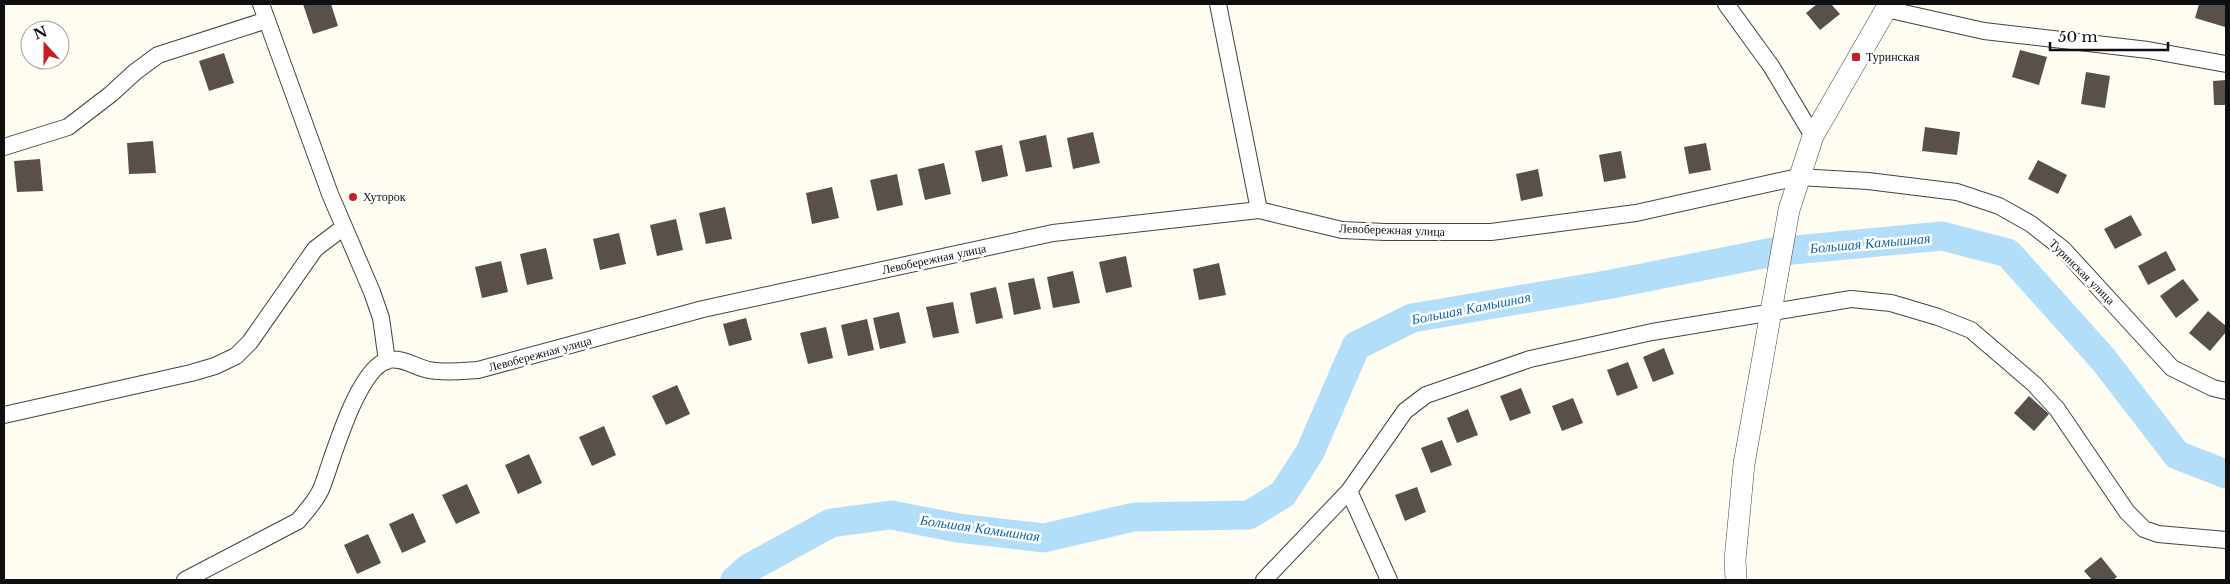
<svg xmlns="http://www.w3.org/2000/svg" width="2230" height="584" font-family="'Libre Baskerville',serif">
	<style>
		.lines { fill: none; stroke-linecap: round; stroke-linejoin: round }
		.river { stroke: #b3defa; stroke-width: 29 }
		.building { fill: #59504b }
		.minor-casing { stroke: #424242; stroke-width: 18 }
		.tertiary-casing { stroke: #424242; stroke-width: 22 }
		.minor { stroke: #fff; stroke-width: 16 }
		.tertiary { stroke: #fff; stroke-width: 21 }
		.poi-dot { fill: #c81f25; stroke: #fff; stroke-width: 2 }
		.labels { text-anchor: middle; stroke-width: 5; stroke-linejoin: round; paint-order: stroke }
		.poi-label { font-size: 12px; fill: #0f0f0f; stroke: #fff; text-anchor: start }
		.street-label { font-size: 12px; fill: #0f0f0f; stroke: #fff }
		.water-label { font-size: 14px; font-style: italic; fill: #1065a9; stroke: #fff }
	</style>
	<rect width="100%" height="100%" fill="#fffdf2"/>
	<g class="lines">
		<!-- river -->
		<path class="river" d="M735,580L749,568L831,523L891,515L958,528L1044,538L1134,517L1249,515L1283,494L1310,452L1356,346L1412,318L1612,284L1773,252L1942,236L2008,253L2103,359L2177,455L2226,474"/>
	</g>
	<!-- building -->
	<path class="building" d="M303,4H331L338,26L313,34Z
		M1817,4H1831L1840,14L1820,30L1806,13Z
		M2199,4H2226L2225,27L2195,18Z
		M2020,50L2047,57L2039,85L2012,77Z
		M224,53L234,83L209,91L199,61Z
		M2086,72L2110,76L2105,108L2081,104Z
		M2226,80V105H2214L2213,81Z
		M1925,127L1960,132L1957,155L1922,151Z
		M1093,132L1100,163L1073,169L1067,138Z
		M1046,135L1052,167L1026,172L1019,141Z
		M153,141L156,173L129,174L127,143Z
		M1706,143L1711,170L1689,174L1684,147Z
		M1002,145L1008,176L982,182L975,151Z
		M1621,151L1626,178L1604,182L1599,155Z
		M40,159L43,191L17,192L14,161Z
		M2038,160L2067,175L2058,194L2028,179Z
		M944,163L951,194L925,200L918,169Z
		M1538,169L1543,196L1521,201L1516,174Z
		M897,174L903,205L877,211L870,180Z
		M832,187L839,218L812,224L806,193Z
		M725,207L732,239L706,244L699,213Z
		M2131,215L2142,235L2115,249L2104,229Z
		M676,219L683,250L657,256L650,225Z
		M619,233L626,264L600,270L593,239Z
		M546,248L553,279L527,285L520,254Z
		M2166,251L2176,270L2148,285L2138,266Z
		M1126,256L1132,287L1106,293L1099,262Z
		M501,261L508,292L482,298L475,267Z
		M1219,263L1226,295L1199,300L1193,269Z
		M1073,271L1080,303L1053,308L1047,277Z
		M1034,278L1041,309L1014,315L1008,283Z
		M2183,279L2199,300L2176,318L2160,296Z
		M996,287L1003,318L976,324L970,293Z
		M953,302L959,333L933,338L926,307Z
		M2208,311L2226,326V332L2210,351L2189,333Z
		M899,312L906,343L880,349L873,318Z
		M746,318L752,340L729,346L723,324Z
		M867,319L874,350L848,356L841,325Z
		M826,327L833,358L808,364L800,333Z
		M1664,348L1674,374L1653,382L1643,357Z
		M1628,362L1638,388L1617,396L1607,370Z
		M677,385L690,414L666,425L652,396Z
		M1521,388L1531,413L1510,421L1500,396Z
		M2029,396L2049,414L2034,431L2014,413Z
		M1573,398L1583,423L1562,431L1552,406Z
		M1468,409L1478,435L1457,443L1447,418Z
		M604,426L616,455L592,466L579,437Z
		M1442,440L1452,465L1431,473L1421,448Z
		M529,454L542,483L518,494L505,465Z
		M467,484L480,513L456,524L442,495Z
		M1417,487L1426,512L1405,521L1395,495Z
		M413,513L426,542L402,553L389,524Z
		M368,534L381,563L357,574L344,545Z
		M2101,557L2117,577L2113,580H2092L2084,571Z"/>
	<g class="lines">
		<!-- minor casing -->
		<g class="minor-casing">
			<path id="minor" d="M261,4L330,194L372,292L381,318L387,361
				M1218,4L1259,210
				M1726,4L1771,66L1813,136
				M1886,9L1984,31L2148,50L2226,64
				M4,147L68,127L111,94L135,72L158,55L267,20
				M4,415L191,373L215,366L236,356L250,342L315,249L344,227
				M1349,491L1389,580
				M185,580L298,521C307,510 317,500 322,487C333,458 357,369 388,360C402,357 415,367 429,370C445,373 462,371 478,370L703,309L1053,233L1259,210L1342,230L1385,232H1491L1636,213L1798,177L1868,181L1957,192L1999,206L2031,224L2063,249L2172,368L2213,388L2226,391
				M1264,580L1349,491L1405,411L1426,395L1530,359L1652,332L1851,299L1891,303L1938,317L1971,330L2034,384L2057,409L2127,512L2144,529L2158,534L2226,540"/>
		</g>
		<!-- tertiary casing -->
		<g class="tertiary-casing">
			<path id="tertiary" d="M1736,580L1735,560L1744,464L1789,210L1813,136L1889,4"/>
		</g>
		<!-- minor -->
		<use href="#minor" class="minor"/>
		<!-- tertiary -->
		<use href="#tertiary" class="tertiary"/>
	</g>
	<!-- markers -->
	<g class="poi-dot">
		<rect x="1851" y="52" width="10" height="10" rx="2.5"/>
		<circle cx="353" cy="197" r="5"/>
	</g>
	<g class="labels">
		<!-- poi labels -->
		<g class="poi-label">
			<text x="1866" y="61">Туринская</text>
			<text x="363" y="201">Хуторок</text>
		</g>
		<!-- street labels -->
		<g class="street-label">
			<text transform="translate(1392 230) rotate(2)" y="4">Левобережная улица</text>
			<text transform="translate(934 259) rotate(-12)" y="4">Левобережная улица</text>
			<text transform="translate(2082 272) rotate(45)" y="4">Туринская улица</text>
			<text transform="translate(540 354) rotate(-15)" y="4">Левобережная улица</text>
		</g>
		<!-- water labels -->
		<g class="water-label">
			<text transform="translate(1870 243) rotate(-5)" y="5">Большая Камышная</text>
			<text transform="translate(1471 308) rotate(-11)" y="5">Большая Камышная</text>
			<text transform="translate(980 528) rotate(8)" y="5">Большая Камышная</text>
		</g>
	</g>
	<!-- border -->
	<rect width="2230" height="584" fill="none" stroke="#0f0f0f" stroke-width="10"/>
	<!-- north arrow -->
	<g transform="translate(45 45) rotate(339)"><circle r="24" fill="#ffffff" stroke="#9f9f9f"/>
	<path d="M0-4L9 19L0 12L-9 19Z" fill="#c81f25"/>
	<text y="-8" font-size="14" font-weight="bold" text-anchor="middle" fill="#0f0f0f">N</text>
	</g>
	<!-- scale -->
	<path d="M2050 42v8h118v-8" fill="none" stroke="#0f0f0f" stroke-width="2.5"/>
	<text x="2058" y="42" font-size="15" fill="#0f0f0f" stroke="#ffffff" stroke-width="4" paint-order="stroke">50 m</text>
</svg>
